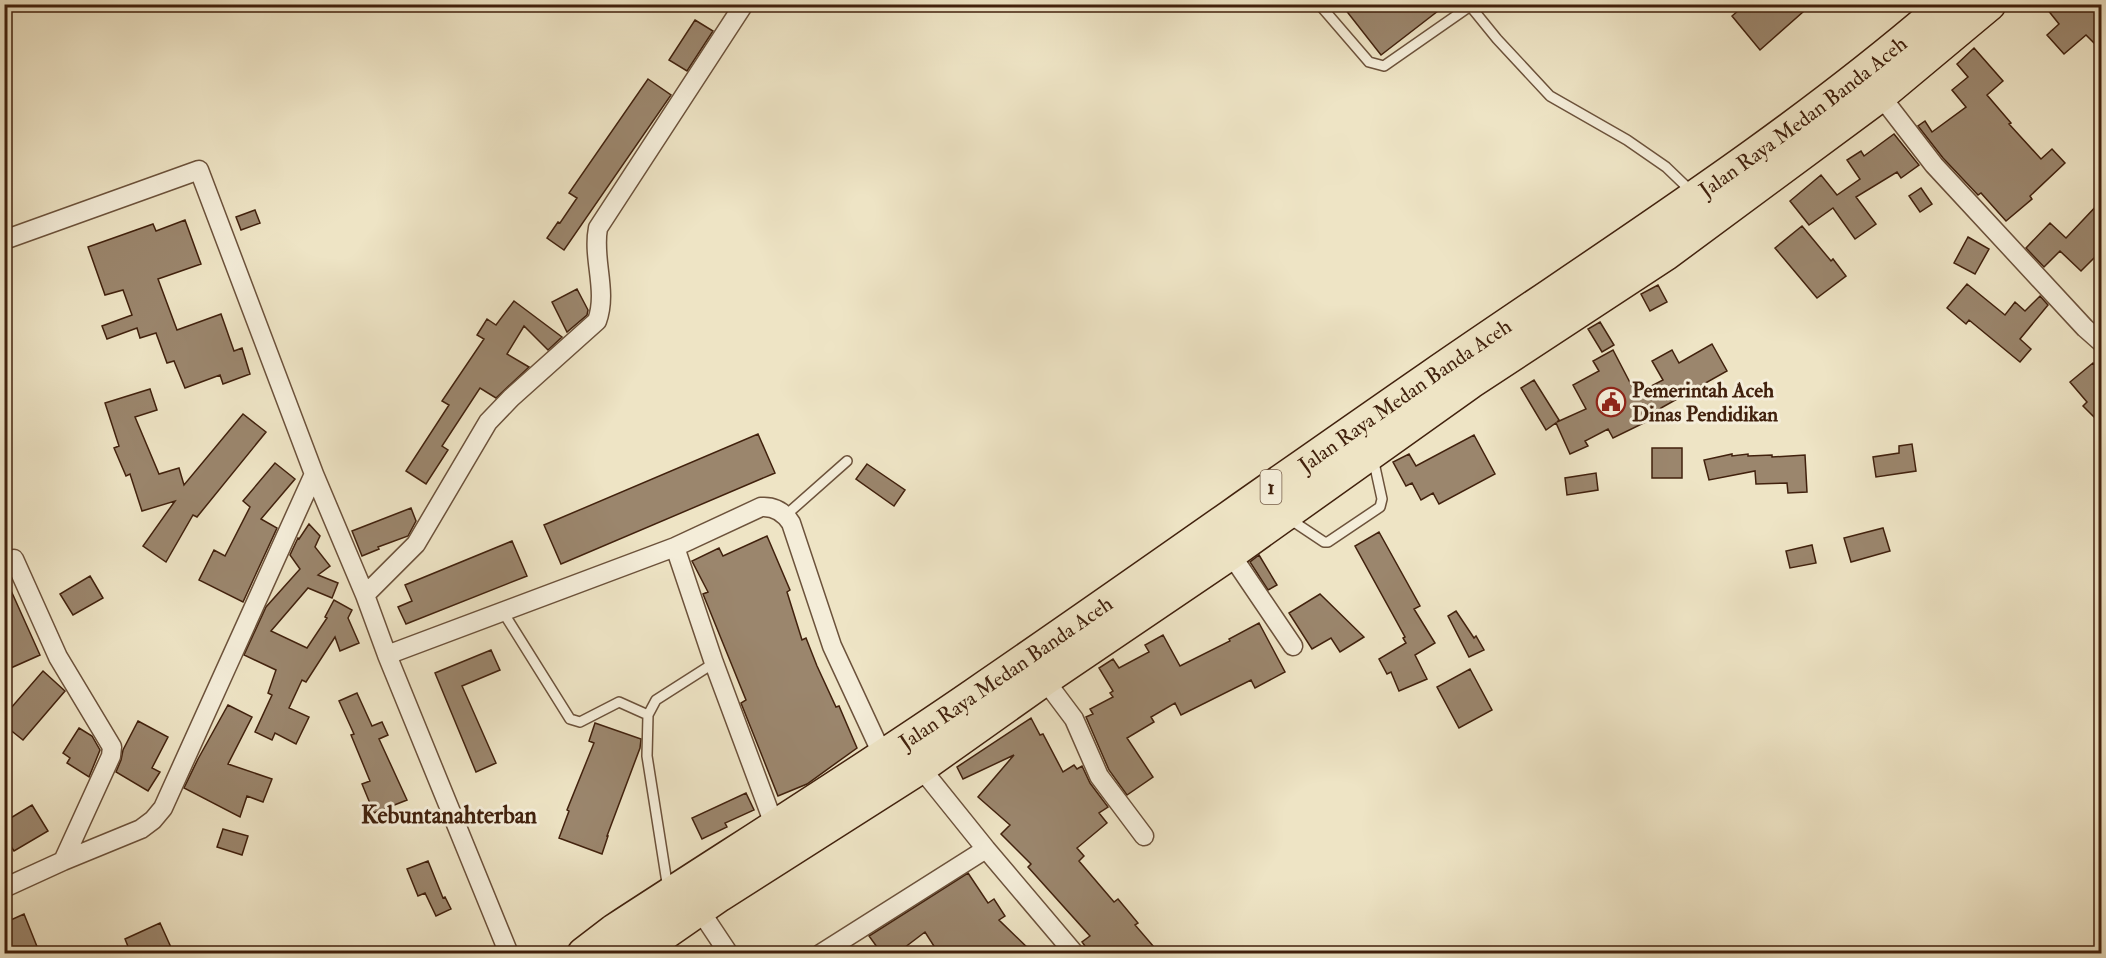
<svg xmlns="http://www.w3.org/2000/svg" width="2106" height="958" font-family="'IM FELL Double Pica',serif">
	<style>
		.building { fill: #9b866d; stroke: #41210d; stroke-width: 1.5 }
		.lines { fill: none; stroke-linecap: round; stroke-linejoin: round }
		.lane-casing { stroke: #6c523b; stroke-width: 12 }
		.street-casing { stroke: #6c523b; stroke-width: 21 }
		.highway-casing { stroke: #41210d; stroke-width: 36 }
		.lane { stroke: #f4edd9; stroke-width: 9 }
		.street { stroke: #f4edd9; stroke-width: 18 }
		.highway { stroke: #eee4c5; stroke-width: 33 }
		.labels { text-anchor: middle; stroke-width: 6; stroke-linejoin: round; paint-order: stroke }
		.shield { fill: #f4edd9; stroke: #775e4a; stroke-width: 1.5 }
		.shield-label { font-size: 20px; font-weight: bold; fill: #41210d }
		.street-label { font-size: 21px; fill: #41210d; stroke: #f4edd9 }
		.poi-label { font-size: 21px; font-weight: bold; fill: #41210d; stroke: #f4edd9; text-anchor: start }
		.quarter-label { font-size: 24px; font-weight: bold; fill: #41210d; stroke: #f4edd9 }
	</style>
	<rect width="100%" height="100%" fill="#eee4c5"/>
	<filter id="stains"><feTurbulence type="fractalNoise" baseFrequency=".00333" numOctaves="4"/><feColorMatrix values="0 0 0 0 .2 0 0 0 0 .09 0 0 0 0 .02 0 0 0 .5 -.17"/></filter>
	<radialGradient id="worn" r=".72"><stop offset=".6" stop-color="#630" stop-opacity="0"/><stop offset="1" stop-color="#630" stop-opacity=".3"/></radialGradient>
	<!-- building -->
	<path class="building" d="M1341,4H1447L1381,55Z
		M1746,4H1812L1760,50L1732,16Z
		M2043,4H2102V51L2086,35L2064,54L2047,35L2059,24Z
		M695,20L713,31L687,71L669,60Z
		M1974,48L2003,81L1987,95L2011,123L2009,124L2041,159L2052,149L2065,163L2030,196L2032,199L2006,221L1981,193L1978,195L1943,158L1918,126L1925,121L1932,132L1966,107L1952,90L1968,77L1957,64Z
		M648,79L671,95L564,250L547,238L558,222L560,223L577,198L569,193Z
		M1894,134L1919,165L1901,178L1897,172L1856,197L1876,224L1855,239L1833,208L1809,225L1790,201L1821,175L1837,195L1860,179L1847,160L1861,151L1864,156Z
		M1921,188L1932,204L1920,212L1909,196Z
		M2102,200V250L2081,271L2060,251L2044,267L2026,248L2050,223L2066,238Z
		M255,210L260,223L241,230L236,217Z
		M185,220L201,264L158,279L177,330L221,314L234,351L242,348L250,374L223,384L220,375L185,388L174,361L167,363L156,333L140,338L137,328L107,339L102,326L132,315L123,290L105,295L88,247L153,224L156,231Z
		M1802,226L1831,261L1833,259L1846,276L1817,298L1775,248Z
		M1968,237L1989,249L1975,274L1954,263Z
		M1967,284L2005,315L2015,302L2025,311L2040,296L2048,305L2020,339L2031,349L2020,362L1969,320L1966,324L1947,308Z
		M1658,285L1667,302L1650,311L1641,294Z
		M577,289L588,310L587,315L567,332L552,302Z
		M514,301L562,337L548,350L524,326L507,354L529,367L496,398L480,388L442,446L448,450L426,484L406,471L449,405L442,401L484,339L477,335L487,319L496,325Z
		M1600,322L1614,345L1602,352L1588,329Z
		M1712,344L1727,371L1661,408V410L1648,417L1650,420L1613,438L1608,429L1585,441L1588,446L1570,454L1556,423L1546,430L1521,388L1534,380L1559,420L1557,422L1586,409L1573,385L1599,371L1593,361L1613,350L1636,394L1663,380L1652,361L1672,350L1679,363Z
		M2093,363L2102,374V425L2083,406L2087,402L2070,382Z
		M150,389L157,410L135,417L159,474L179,468L184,485L243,414L266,432L197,517L193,515L166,562L143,546L175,501L142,511L130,474L126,476L114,448L119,446L105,403Z
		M758,434L775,473L561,564L544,525Z
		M1474,435L1495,474L1439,504L1433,493L1421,500L1412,483L1406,486L1393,462L1409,454L1416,466Z
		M1912,444L1916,471L1876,477L1873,457L1899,453V446Z
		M1652,448H1682V478H1652Z
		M1732,454V456L1748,454V456L1772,455V457L1805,455L1807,492L1788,493L1787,483L1756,484L1755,471L1709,480L1704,460Z
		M275,463L295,479L261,519L277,528L243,602L199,580L214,550L225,556L250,507L243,501Z
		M867,464L905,490L894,506L856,479Z
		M1596,473L1598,490L1567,495L1565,478Z
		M411,508L416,521L408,536L378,547L379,549L362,556L352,531Z
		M309,524L320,536L315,547L330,566L318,575L338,583L332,598L308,588L271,631L307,648L327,618L325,617L334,600L352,610L348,618L359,643L340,651L335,637L306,682L302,680L289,708L309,717L296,744L275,733L272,740L255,732L272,695L268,693L276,670L244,655L266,607L300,569L290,555L298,538L299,539Z
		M1883,528L1890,551L1851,562L1844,538Z
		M1379,532L1420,606L1414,609L1435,643L1415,655L1427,679L1399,691L1391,672L1387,674L1379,659L1406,643L1403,638L1405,637L1355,546Z
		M767,536L790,590L787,592L802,640L806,638L817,666L836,707L839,706L857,748L807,784L778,796L741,703L746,700L703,594L708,592L692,561L719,548L723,556Z
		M512,541L527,576L406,624L398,607L412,601L405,585Z
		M1812,545L1816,563L1790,568L1786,551Z
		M1259,555L1277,585L1268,590L1250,562Z
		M4,575L40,655L4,671Z
		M90,576L103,598L73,615L60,594Z
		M1320,594L1364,637L1340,652L1331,638L1312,649L1289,613Z
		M1456,611L1474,638L1476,636L1484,650L1469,657L1448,616Z
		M1259,623L1285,672L1255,688L1251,680L1181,715L1175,703L1151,717L1154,722L1127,738L1153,777L1127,795L1109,770L1086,717L1093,714L1090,709L1113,697L1110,693L1113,691L1099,668L1113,659L1119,668L1149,652L1145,645L1163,635L1180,666L1230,641L1229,639Z
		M491,650L500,670L462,686L496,763L476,772L435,673Z
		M1470,669L1492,710L1459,728L1437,687Z
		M43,671L65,691L23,740L4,725V716Z
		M357,693L372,726L382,722L388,735L379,739L407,800L374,813L362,784L370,781L351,735L354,734L339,701Z
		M228,705L252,717L228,764L272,779L263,802L247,796L240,817L184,788L198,759Z
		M1031,718L1040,735L1043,734L1063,772L1074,765L1077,769L1082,766L1090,783L1108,807L1099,813L1107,823L1077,848L1084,856L1079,861L1114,902L1118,899L1138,923L1135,925L1160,954H1091L1082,942L1090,936L1028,867L1031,864L1001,834L1010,825L978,797L1014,755L963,779L957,767Z
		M138,721L168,737L152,768L160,772L148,791L116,772L121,760L123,750Z
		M595,723L641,739L640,748L607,836H608L602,854L559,838L569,811L567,810L594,743L589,741Z
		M79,728L92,736L100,750L89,777L67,763L70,758L63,753Z
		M746,793L754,810L725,823L727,827L702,839L692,818Z
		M32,805L48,831L14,851L4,836V822Z
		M223,829L248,836L242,855L217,847Z
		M428,861L443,898L445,897L451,909L436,916L425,893L418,896L407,869Z
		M968,873L988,903L994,899L1005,916L999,920L1034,954H939L925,932L896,954H882L869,936Z
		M24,914L40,954H4V923Z
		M160,923L174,954H131L125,939Z"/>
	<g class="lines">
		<!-- lane casing -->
		<g class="lane-casing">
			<path id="lane" d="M1319,4L1369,62L1384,66L1473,4
				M1471,7L1497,39L1550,96L1627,140L1666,167L1692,192
				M786,515L847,461
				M1288,518L1324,542H1328L1380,507L1382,499L1373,458
				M503,612L570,719L580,722L619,702L648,715
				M668,889L647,756L648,715L656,700L714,663"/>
		</g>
		<!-- street casing -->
		<g class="street-casing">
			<path id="street" d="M1880,95L1934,165L2085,328L2102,343
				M4,240L199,170L314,474L365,595L387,655L509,954
				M675,547L714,663L775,827
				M1230,553L1293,646
				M14,559L58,657L112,747L111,756L63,861
				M365,595L416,544L488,422L511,398L597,321C608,290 592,259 598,228L744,4
				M387,655L675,547L761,507C774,506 784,512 791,523L832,646L883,756
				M1044,679L1074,719L1099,776L1144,836
				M920,767L986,849L1075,954
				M4,888L63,861L141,829L153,820L163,808L314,474
				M699,909L729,954
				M820,954L986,849"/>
		</g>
		<!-- highway casing -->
		<g class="highway-casing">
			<g id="highway">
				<path id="s1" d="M584,954L614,931C735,852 857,776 976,694C1128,590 1279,482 1431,377C1606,256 1786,144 1947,4"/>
				<path d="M634,954L719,895L920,767L1044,679L1230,553L1470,382L1665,254L1880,95L1989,4"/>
			</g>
		</g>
		<!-- lane -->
		<use href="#lane" class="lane"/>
		<!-- street -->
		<use href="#street" class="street"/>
		<!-- highway -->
		<use href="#highway" class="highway"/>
	</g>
	<!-- icons -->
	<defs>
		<g id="civic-ring" transform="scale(1.5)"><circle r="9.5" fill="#f4edd9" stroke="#8f2418" stroke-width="1.5"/><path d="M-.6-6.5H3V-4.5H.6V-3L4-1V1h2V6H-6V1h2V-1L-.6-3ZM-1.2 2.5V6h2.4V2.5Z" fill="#8f2418"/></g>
	</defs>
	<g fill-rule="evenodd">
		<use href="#civic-ring" x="1611" y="402"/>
	</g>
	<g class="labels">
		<!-- shield labels -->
		<rect class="shield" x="1260.5" y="470" width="21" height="34" rx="4.5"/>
		<g class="shield-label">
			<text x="1271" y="494">1</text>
		</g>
		<!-- street labels -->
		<g class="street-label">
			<text dy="7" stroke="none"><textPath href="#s1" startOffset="1479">Jalan Raya Medan Banda Aceh</textPath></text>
			<text dy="7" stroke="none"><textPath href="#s1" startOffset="993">Jalan Raya Medan Banda Aceh</textPath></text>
			<text dy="7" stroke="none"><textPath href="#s1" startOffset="507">Jalan Raya Medan Banda Aceh</textPath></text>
		</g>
		<!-- poi labels -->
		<g class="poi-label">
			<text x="1632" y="397">Pemerintah Aceh<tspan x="1632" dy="24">Dinas Pendidikan</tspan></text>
		</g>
		<!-- quarter labels -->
		<g class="quarter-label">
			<text x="449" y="823">Kebuntanahterban</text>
		</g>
	</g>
	<!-- margin -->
	<rect width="2106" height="958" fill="none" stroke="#eee4c5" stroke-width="24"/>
	<rect x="6" y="6" width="2094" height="946" fill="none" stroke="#41210d" stroke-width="3"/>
	<rect x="12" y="12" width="2082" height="934" fill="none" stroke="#41210d" stroke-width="1.5"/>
	<rect width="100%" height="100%" filter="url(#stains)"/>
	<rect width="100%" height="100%" fill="url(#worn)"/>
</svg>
